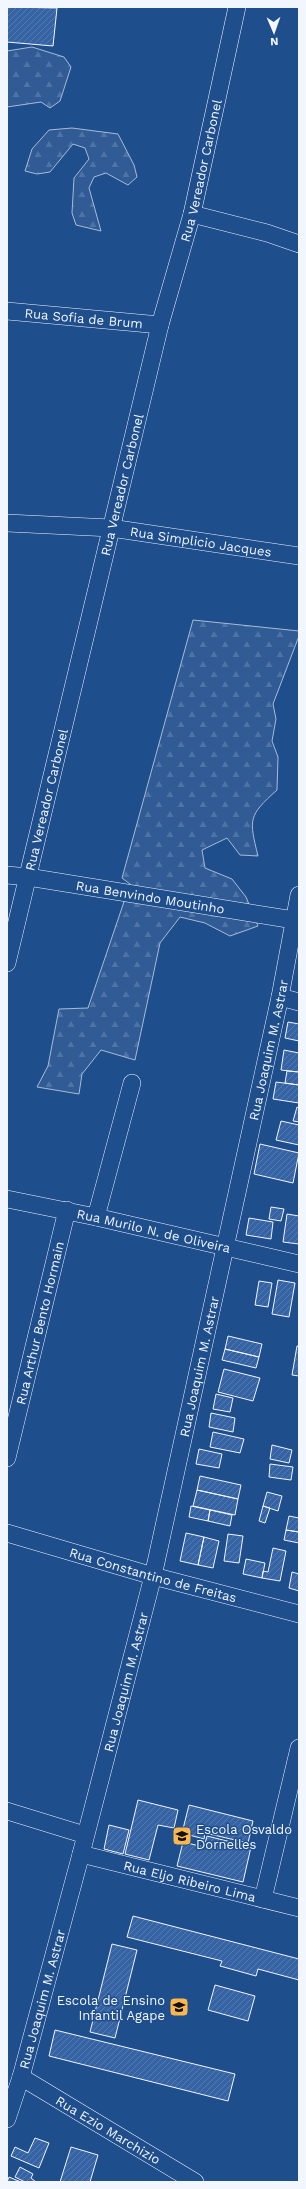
<svg xmlns="http://www.w3.org/2000/svg" width="306" height="2189" font-family="'Work Sans',sans-serif">
	<style>
		.forest { fill: url(#forest-firs); stroke: #a8bbd7 }
		.building { fill: url(#building-hatch); stroke: #f2f6ff }
		.lines { fill: none; stroke-linecap: round; stroke-linejoin: round }
		.minor-casing { stroke: #f2f6ff; stroke-width: 18 }
		.minor { stroke: #1f4e8c; stroke-width: 17 }
		.labels { text-anchor: middle; stroke-width: 3; stroke-linejoin: round; paint-order: stroke }
		.street-label { font-size: 13px; fill: #f2f6ff; stroke: #1f4e8c }
		.poi-label { font-size: 13px; fill: #f2f6ff; stroke: #1f4e8c; text-anchor: start }
	</style>
	<defs>
		<pattern id="forest-firs" width="22" height="20" patternUnits="userSpaceOnUse"><rect width="22" height="20" fill="#305b95"/><path d="M5 1l3.5 6h-7zM16 11l3.5 6h-7z" fill="#4e73a5"/></pattern>
		<pattern id="building-hatch" width="6" height="6" patternUnits="userSpaceOnUse"><rect width="6" height="6" fill="#3563a3"/><path d="M-1 1l2-2M0 6l6-6M5 7l2-2" fill="none" stroke="#537ab1"/></pattern>
	</defs>
	<rect width="100%" height="100%" fill="#1f4e8c"/>
	<!-- forest -->
	<path class="forest" d="M32,47L64,57L71,67L60,101L50,108L41,102L7,107V51Z
		M72,128L118,134L134,165L137,177L128,185L106,173L94,177L89,188L101,231L76,225L72,213L74,178L89,159L85,148L73,144L50,172L37,174L25,171L32,149L49,130Z
		M193,620L299,631V636L273,704L276,719L272,741L278,757L277,790C248,816 249,819 258,856L240,855L227,838L202,850L205,868L232,879L246,897L258,926L230,936L205,923L180,917L160,943L135,1060L101,1050L82,1074L79,1094L37,1087L48,1066L59,1009L88,1008L130,884L122,878Z"/>
	<!-- building -->
	<path class="building" d="M7,7L57,8L53,46L7,42Z
		M288,1022L299,1024V1041L285,1038Z
		M284,1050L299,1053V1072L281,1070Z
		M287,1071L299,1072V1085L285,1083Z
		M276,1082L299,1085V1103L273,1099Z
		M297,1107L299,1108V1122L293,1121Z
		M281,1121L299,1125V1145L276,1140Z
		M260,1144L299,1153L293,1183L254,1174Z
		M271,1207L284,1209L281,1221L269,1219Z
		M287,1214L299,1216V1244L283,1242Z
		M249,1218L273,1222L271,1239L246,1235Z
		M278,1280L295,1283L289,1317L272,1314Z
		M259,1281L272,1283L268,1307L255,1305Z
		M228,1336L262,1344L259,1357L225,1349Z
		M297,1346H299V1376L292,1375Z
		M225,1349L259,1357L256,1368L222,1360Z
		M224,1369L260,1378L253,1401L218,1392Z
		M216,1394L233,1398L230,1412L213,1409Z
		M211,1413L235,1418L233,1432L209,1427Z
		M213,1432L244,1439L240,1453L210,1447Z
		M272,1445L292,1450L289,1463L270,1459Z
		M199,1449L222,1454L219,1468L196,1464Z
		M270,1464L293,1467L291,1480L269,1477Z
		M200,1476L241,1485L238,1499L197,1490Z
		M197,1490L238,1499L235,1515L193,1506Z
		M267,1492L282,1496L278,1511L263,1506Z
		M191,1506L210,1510L208,1521L189,1517Z
		M263,1506L270,1508L265,1523L259,1521Z
		M210,1510L232,1515L230,1526L208,1521Z
		M289,1516L299,1518V1532L286,1530Z
		M286,1530L299,1532V1543L284,1540Z
		M186,1533L204,1537L198,1565L180,1561Z
		M228,1534L243,1536L239,1563L224,1561Z
		M204,1537L219,1541L213,1568L198,1565Z
		M273,1548L286,1551L280,1581L262,1578L263,1571L268,1572Z
		M246,1559L265,1563L262,1578L243,1574Z
		M292,1572L299,1574V1591L289,1588Z
		M138,1800L178,1810L174,1828L158,1825L149,1860L125,1854Z
		M189,1805L253,1821L248,1843L205,1833L204,1839L182,1833Z
		M109,1825L129,1830L123,1854L104,1849Z
		M207,1836L251,1847L243,1882L177,1866L183,1842L204,1847Z
		M133,1916L299,1959V1980L258,1969L256,1976L220,1966L222,1961L127,1937Z
		M112,1944L137,1950L115,2038L90,2032Z
		M215,1985L255,1996L248,2021L208,2010Z
		M55,2030L235,2074L228,2101L49,2056Z
		M35,2138L49,2143L39,2168L11,2156L15,2147L28,2153Z
		M71,2147L98,2155L90,2182H60Z
		M20,2167L33,2174L31,2178L36,2182H25L15,2177Z
		M9,2177L21,2182H7Z"/>
	<g class="lines">
		<!-- minor casing -->
		<g class="minor-casing">
			<g id="minor">
				<path d="M192,214L267,233L299,244"/>
				<path id="s1" d="M7,311L160,325"/>
				<path id="s2" d="M7,523L111,528L299,556"/>
				<path id="s3" d="M7,875L28,877L294,920"/>
				<path id="s4" d="M7,963L160,325L192,214L237,7"/>
				<path d="M280,997L299,1002"/>
				<path id="s5" d="M7,1199L96,1217L299,1264"/>
				<path d="M96,1217L132,1083"/>
				<path id="s6" d="M7,1458L67,1210"/>
				<path id="s7" d="M7,1533L153,1576L299,1614"/>
				<path d="M7,1811L85,1835"/>
				<path id="s8" d="M81,1854L299,1908"/>
				<path d="M263,1899L299,1748"/>
				<path id="s9" d="M21,2077L195,2182"/>
				<path id="s10" d="M7,2119L21,2077L81,1854L153,1576L280,997L299,895"/>
			</g>
		</g>
		<!-- minor -->
		<use href="#minor" class="minor"/>
	</g>
	<!-- icons -->
	<defs>
		<g id="school-square" transform="scale(1)"><rect x="-9" y="-9" width="18" height="18" rx="4" fill="#ffb74d" stroke="#1f4e8c"/><path d="M0-5L7-2L0 1L-7-2ZM-4 1L0 2.5L4 1V4Q0 6-4 4Z" fill="#111"/></g>
	</defs>
	<g fill-rule="evenodd">
		<use href="#school-square" x="182" y="1836"/>
		<use href="#school-square" x="179" y="2007"/>
	</g>
	<g class="labels">
		<!-- street labels -->
		<g class="street-label">
			<text dy="5" stroke="none"><textPath href="#s4" startOffset="816">Rua Vereador Carbonel</textPath></text>
			<text dy="5" stroke="none"><textPath href="#s1" startOffset="77">Rua Sofia de Brum</textPath></text>
			<text dy="5" stroke="none"><textPath href="#s4" startOffset="492">Rua Vereador Carbonel</textPath></text>
			<text dy="5" stroke="none"><textPath href="#s2" startOffset="195">Rua Simplicio Jacques</textPath></text>
			<text dy="5" stroke="none"><textPath href="#s4" startOffset="168">Rua Vereador Carbonel</textPath></text>
			<text dy="5" stroke="none"><textPath href="#s3" startOffset="145">Rua Benvindo Moutinho</textPath></text>
			<text dy="5" stroke="none"><textPath href="#s10" startOffset="1101">Rua Joaquim M. Astrar</textPath></text>
			<text dy="5" stroke="none"><textPath href="#s5" startOffset="150">Rua Murilo N. de Oliveira</textPath></text>
			<text dy="5" stroke="none"><textPath href="#s6" startOffset="139">Rua Arthur Bento Hormain</textPath></text>
			<text dy="5" stroke="none"><textPath href="#s10" startOffset="777">Rua Joaquim M. Astrar</textPath></text>
			<text dy="5" stroke="none"><textPath href="#s7" startOffset="152">Rua Constantino de Freitas</textPath></text>
			<text dy="5" stroke="none"><textPath href="#s10" startOffset="453">Rua Joaquim M. Astrar</textPath></text>
			<text dy="5" stroke="none"><textPath href="#s8" startOffset="112">Rua Eljo Ribeiro Lima</textPath></text>
			<text dy="5" stroke="none"><textPath href="#s10" startOffset="125">Rua Joaquim M. Astrar</textPath></text>
			<text dy="5" stroke="none"><textPath href="#s9" startOffset="102">Rua Ezio Marchizio</textPath></text>
		</g>
		<!-- poi labels -->
		<g class="poi-label">
			<text x="196" y="1834">Escola Osvaldo<tspan x="196" dy="15">Dornelles</tspan></text>
			<text x="165" y="2005" text-anchor="end">Escola de Ensino<tspan x="165" dy="15">Infantil Agape</tspan></text>
		</g>
	</g>
	<!-- border -->
	<rect width="306" height="2189" fill="none" stroke="#f2f6ff" stroke-width="16"/>
	<!-- north arrow -->
	<g transform="translate(274 32) rotate(178)" stroke="#1f4e8c" stroke-width="3" paint-order="stroke">
	<path d="M0-3L7 15L0 10L-7 15Z" fill="#f2f6ff"/>
	<text y="-6" font-size="11" font-weight="bold" text-anchor="middle" fill="#f2f6ff">N</text>
	</g>
</svg>
